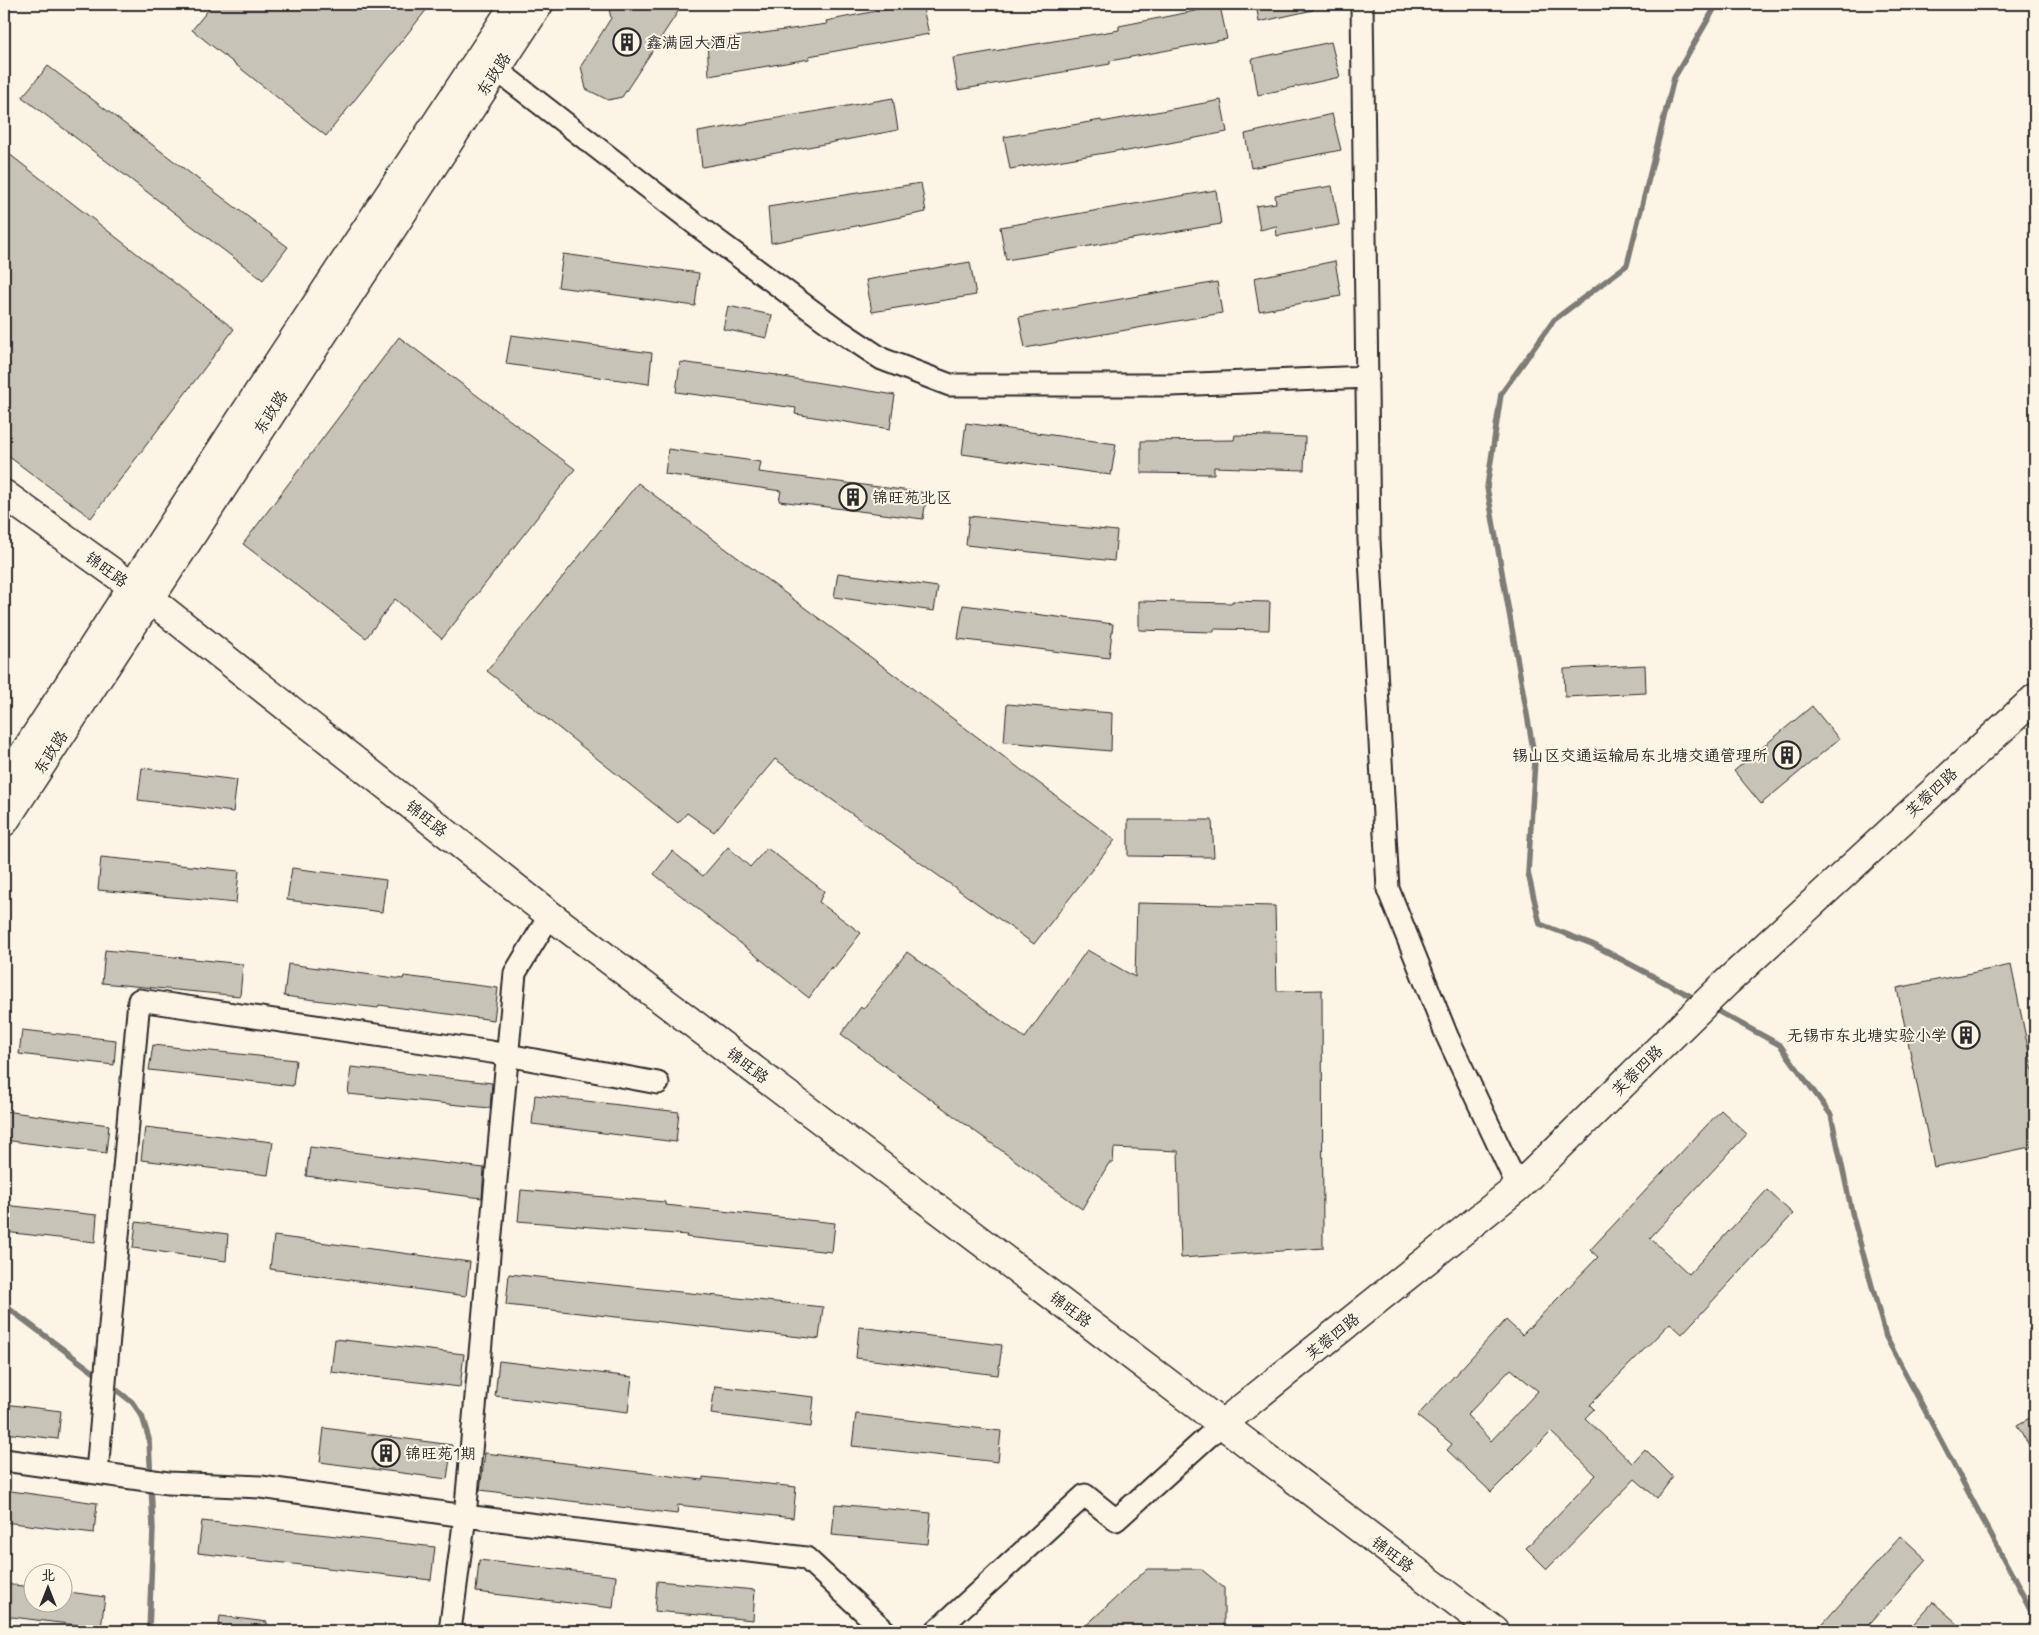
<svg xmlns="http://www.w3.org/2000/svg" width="2039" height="1635" font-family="Mynerve,'LXGW WenKai TC',sans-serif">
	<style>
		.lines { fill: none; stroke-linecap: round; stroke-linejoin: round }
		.stream { stroke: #7d7b74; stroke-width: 5.5 }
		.building { fill: #c8c3b7; stroke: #2b2b2b; fill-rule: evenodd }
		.street-casing { stroke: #2b2b2b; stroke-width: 25 }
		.secondary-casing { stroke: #2b2b2b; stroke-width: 31 }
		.street { stroke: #fcf5e5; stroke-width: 21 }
		.secondary { stroke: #fcf5e5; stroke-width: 28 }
		.labels { text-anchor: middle; stroke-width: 4; stroke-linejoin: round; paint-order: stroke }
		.poi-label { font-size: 16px; fill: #2b2b2b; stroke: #fcf5e5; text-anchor: start }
		.street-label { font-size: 16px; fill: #2b2b2b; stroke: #fcf5e5 }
	</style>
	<rect width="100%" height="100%" fill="#fcf5e5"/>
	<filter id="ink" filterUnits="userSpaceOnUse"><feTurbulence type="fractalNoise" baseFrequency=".02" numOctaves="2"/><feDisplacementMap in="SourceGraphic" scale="10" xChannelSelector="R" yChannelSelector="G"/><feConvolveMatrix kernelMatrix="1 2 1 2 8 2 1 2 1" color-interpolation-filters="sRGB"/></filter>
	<g filter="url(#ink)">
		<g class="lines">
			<!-- stream -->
			<path class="stream" d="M1698,1000L1592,944L1540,924L1528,873L1535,760L1487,487L1501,394L1554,320L1627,265L1674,78L1717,4
				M1712,1008L1780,1045L1831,1115L1853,1217L1886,1337L2035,1618
				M4,1305L100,1377
				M109,1384L132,1402L142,1416L149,1439L153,1529L149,1631"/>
		</g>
		<!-- building -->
		<path class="building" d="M213,4H431L326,136L192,30Z
			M608,4H683L622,97L608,100L586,89L581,66L611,18Z
			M912,4H922L929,34L809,56V59L709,76L707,41L827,24L826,21Z
			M1256,4H1312L1313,10L1259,22Z
			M1220,6L1227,39L1110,61V64L958,90L953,58L1119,30V26Z
			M1331,42L1340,77L1258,95L1252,59Z
			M48,66L288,247L263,280L22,97Z
			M893,98L898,130L702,167L698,132Z
			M1221,100L1227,132L1122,152V150L1010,169L1004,137L1101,120L1102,122Z
			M1332,114L1341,150L1251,168L1245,134Z
			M4,150L234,329L91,518L4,453Z
			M921,183L926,212L771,243L768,207Z
			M1332,186L1339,225L1277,236L1276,226L1260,230L1256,206L1276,203L1275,195Z
			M1216,190L1221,224L1006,260L1000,227Z
			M563,254L699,273L695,306L558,287Z
			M1335,261L1341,296L1259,311L1254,278Z
			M970,262L976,295L872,312L866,280Z
			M1217,282L1222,313L1025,348L1019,317Z
			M728,306L772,315L767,338L723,329Z
			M511,335L652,353L649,384L506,364Z
			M399,337L575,469L442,639L395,599L366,638L243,544Z
			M680,362L777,375V376L895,395L890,429L795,414L796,408L676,392Z
			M966,423L1116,444L1111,475L962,454Z
			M1235,435L1305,437L1304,470L1214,467V474L1141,473V441L1234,440Z
			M668,449L761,462L759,472L927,493L923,519L779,501L781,491L665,474Z
			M638,483L1115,840L1034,944L775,759L714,832L687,813L678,823L487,671Z
			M969,516L1117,531L1114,561L966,545Z
			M838,573L938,587L934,611L834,597Z
			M1139,601L1232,603V601L1270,602L1269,630L1214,629V632L1139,630Z
			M963,605L1113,624L1109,658L958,639Z
			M1645,665L1646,693L1565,697L1564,669Z
			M1007,704L1112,713L1111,751L1004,742Z
			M1812,706L1839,739L1761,804L1734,771Z
			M142,768L237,780L233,812L138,800Z
			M1128,820H1212L1214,857L1128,856Z
			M728,847L750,867L767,848L824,891L819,902L861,933L833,969L831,967L809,998L654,874L672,851L703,876Z
			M101,857L239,871L236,903L98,890Z
			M292,868L386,880L382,912L287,900Z
			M1137,903L1275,906L1277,991L1322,990L1323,1248L1181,1258L1178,1151L1114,1148L1113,1163H1109L1082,1209L841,1034L861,1007L863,1009L907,952L1025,1038L1087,950L1135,977Z
			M105,950L243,964L240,996L102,983Z
			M288,964L403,979L404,976L498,988L494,1020L379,1005L378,1008L284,996Z
			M2011,965L2035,1082V1146L1934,1167L1897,988Z
			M22,1030L116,1040L114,1065L19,1054Z
			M153,1045L296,1060L293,1086L149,1070Z
			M351,1067L492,1083L490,1108L348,1094Z
			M535,1095L679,1112L676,1142L532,1124Z
			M1721,1110L1747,1134L1650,1238L1689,1274L1767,1190L1793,1214L1682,1334L1670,1323L1590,1405L1594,1409L1585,1418L1632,1463L1645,1449L1673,1477L1657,1498L1635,1479L1547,1569L1526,1548L1596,1475L1551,1432L1491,1492L1447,1450L1452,1444L1417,1416L1506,1320L1522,1335L1598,1257L1590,1250ZM1511,1369L1538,1391L1491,1441L1467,1415Z
			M4,1111L109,1125L106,1153L4,1140Z
			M145,1127L273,1142L268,1175L141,1160Z
			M310,1147L484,1168L482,1198L306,1176Z
			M521,1190L665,1202V1205L835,1223L832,1252L686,1237L687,1235L518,1221Z
			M4,1205L97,1215L95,1242L4,1232Z
			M136,1222L228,1234L226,1261L133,1248Z
			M274,1236L470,1262L466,1296L270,1269Z
			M509,1274L823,1307L819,1339L506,1305Z
			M859,1327L1002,1345L998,1375L856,1358Z
			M335,1339L464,1354L460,1387L331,1372Z
			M499,1361L632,1377L628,1412L495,1396Z
			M715,1386L814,1397L811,1427L711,1414Z
			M4,1404L61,1411L58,1439L4,1433Z
			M856,1414L1001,1431L998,1462L852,1446Z
			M2035,1415V1456L2017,1425Z
			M324,1428L452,1445L447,1479L320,1462Z
			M485,1453L703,1480V1477L796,1487L793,1518L678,1505L677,1514L480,1490Z
			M4,1490L97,1503L94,1533L4,1522Z
			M835,1504L931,1513L928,1544L832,1535Z
			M202,1521L435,1547L431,1580L198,1553Z
			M1901,1536L1927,1560L1863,1631H1816Z
			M479,1560L616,1576L613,1608L476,1592Z
			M1147,1569H1201L1224,1588V1631H1080Z
			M657,1581L755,1590L753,1620L655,1611Z
			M4,1584L32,1587V1602H62V1591L105,1597L101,1628L4,1616Z
			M1933,1602L1966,1631H1907Z
			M220,1616L267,1622V1631H218Z"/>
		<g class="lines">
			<!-- street casing -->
			<g class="street-casing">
				<path id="street" d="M1362,4L1369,540L1388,889L1447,1036L1518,1187
					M484,60L699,227L834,327L882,359L950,385H1171L1368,377
					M4,1460L168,1483L261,1487L465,1516L806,1558L885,1631
					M97,1472L139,1000L491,1052L658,1083
					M450,1631L465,1516L515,973L550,915
					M936,1631L1085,1495L1116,1520L1222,1424"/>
			</g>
			<!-- secondary casing -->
			<g class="secondary-casing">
				<path id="secondary" d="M4,494L150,599L550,915L1495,1631
					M4,784L269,376L515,4
					M4,822L539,4
					M1222,1424L1518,1187L1727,982L2035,698"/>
			</g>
			<!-- street -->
			<use href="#street" class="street"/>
			<!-- secondary -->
			<use href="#secondary" class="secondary"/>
		</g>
	</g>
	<!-- icons -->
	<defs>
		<g id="building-ring" transform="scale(1.4375)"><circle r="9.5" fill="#fcf5e5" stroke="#2b2b2b" stroke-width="1.5"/><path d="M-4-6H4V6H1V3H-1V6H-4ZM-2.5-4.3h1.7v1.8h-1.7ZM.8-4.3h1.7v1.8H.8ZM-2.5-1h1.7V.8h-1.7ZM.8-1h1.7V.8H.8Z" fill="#2b2b2b"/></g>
	</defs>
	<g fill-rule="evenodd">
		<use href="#building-ring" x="627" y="42"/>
		<use href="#building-ring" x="853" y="497"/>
		<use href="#building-ring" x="1787" y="755"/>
		<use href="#building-ring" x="1966" y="1035"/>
		<use href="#building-ring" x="386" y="1453"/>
	</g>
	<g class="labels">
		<!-- poi labels -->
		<g class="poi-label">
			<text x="646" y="48">鑫满园大酒店</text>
			<text x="872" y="503">锦旺苑北区</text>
			<text x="1768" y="761" text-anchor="end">锡山区交通运输局东北塘交通管理所</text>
			<text x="1947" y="1041" text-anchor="end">无锡市东北塘实验小学</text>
			<text x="405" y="1459">锦旺苑1期</text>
		</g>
		<!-- street labels -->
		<g class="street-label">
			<text transform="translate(493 74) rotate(-57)" y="6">东政路</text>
			<text transform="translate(270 412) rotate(-57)" y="6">东政路</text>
			<text transform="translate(107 569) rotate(36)" y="6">锦旺路</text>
			<text transform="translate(50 752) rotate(-57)" y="6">东政路</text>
			<text transform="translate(1931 792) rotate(-43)" y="6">芙蓉四路</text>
			<text transform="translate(427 818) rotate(38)" y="6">锦旺路</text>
			<text transform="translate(748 1065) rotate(37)" y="6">锦旺路</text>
			<text transform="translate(1637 1070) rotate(-45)" y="6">芙蓉四路</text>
			<text transform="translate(1071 1309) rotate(37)" y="6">锦旺路</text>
			<text transform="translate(1332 1336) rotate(-39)" y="6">芙蓉四路</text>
			<text transform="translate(1393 1554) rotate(37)" y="6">锦旺路</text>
		</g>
	</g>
	<!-- margin -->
	<rect width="2039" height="1635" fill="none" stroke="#fcf5e5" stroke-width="20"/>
	<rect x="10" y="10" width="2019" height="1615" fill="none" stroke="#2b2b2b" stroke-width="2" filter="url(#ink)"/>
	<!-- north arrow -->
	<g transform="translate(48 1588)"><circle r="24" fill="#fcf5e5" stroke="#a8a49b"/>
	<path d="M0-4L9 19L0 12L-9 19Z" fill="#2b2b2b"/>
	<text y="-8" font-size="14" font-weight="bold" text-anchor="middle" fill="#2b2b2b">北</text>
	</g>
</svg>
